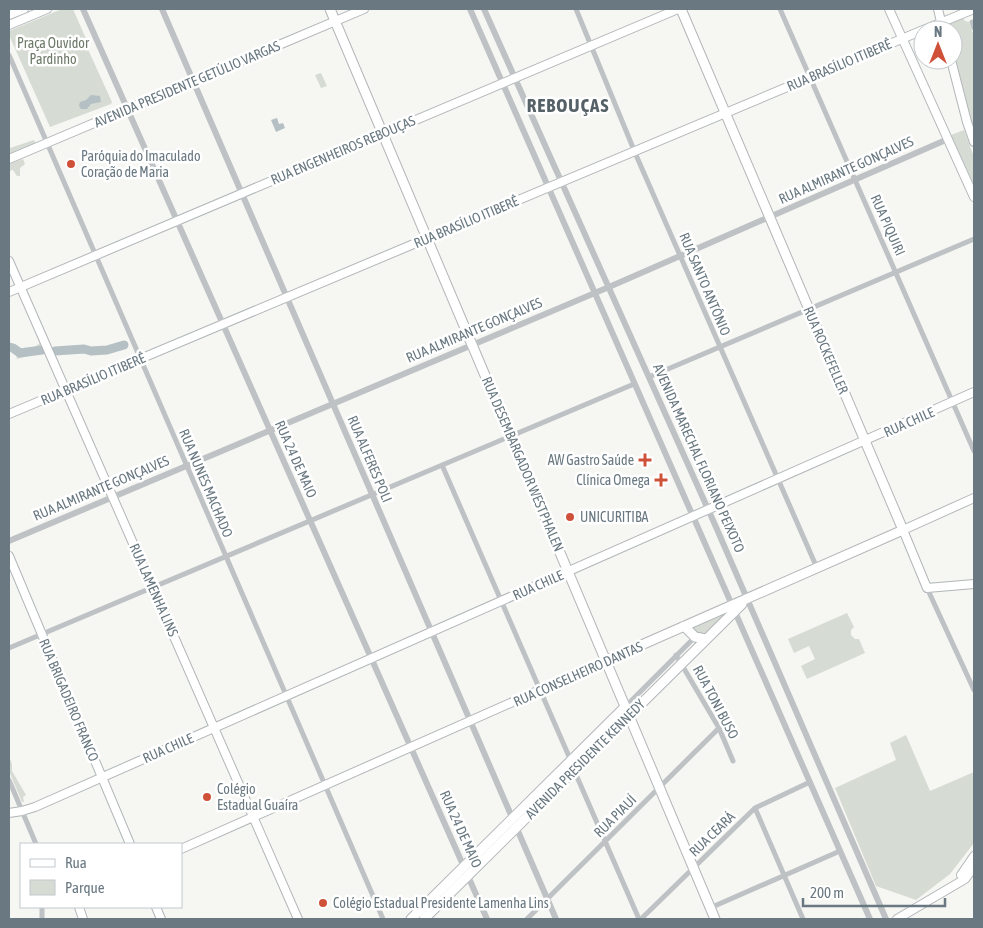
<svg xmlns="http://www.w3.org/2000/svg" width="983" height="928" font-family="'Asap Condensed',sans-serif">
	<style>
		.green { fill: #d6dbd3 }
		.water { fill: #b4c0c3 }
		.lines { fill: none; stroke-linecap: round; stroke-linejoin: round }
		.river { stroke: #b4c0c3; stroke-width: 9 }
		.secondary-casing { stroke: #b1b6b9; stroke-width: 10 }
		.primary-casing { stroke: #b2b6b9; stroke-width: 11 }
		.minor { stroke: #bec2c5; stroke-width: 5 }
		.tertiary { stroke: #bec2c5; stroke-width: 6 }
		.secondary { stroke: #fff; stroke-width: 8 }
		.primary { stroke: #fff; stroke-width: 9 }
		.poi-dot { fill: #cf513a; stroke: #fff; stroke-width: 2 }
		.labels { text-anchor: middle; stroke-width: 5; stroke-linejoin: round; paint-order: stroke }
		.park-label { font-size: 14px; fill: #6c7967; stroke: #fff }
		.street-label { font-size: 14px; fill: #697881; stroke: #fff }
		.poi-label { font-size: 14px; fill: #697881; stroke: #fff; text-anchor: start }
		.district-label { font-size: 19px; font-weight: bold; letter-spacing: 1px; fill: #566167; stroke: #fff }
	</style>
	<rect width="100%" height="100%" fill="#f6f6f3"/>
	<!-- green -->
	<path class="green" d="M62,9H73L87,41L86,45L112,102L111,104L50,127L9,35V31Z
		M970,11L971,14L963,18L965,21L969,22L974,36V138L953,59V30H946L945,24Z
		M321,73L327,86L321,88L315,75Z
		M964,130L974,157V185L951,135Z
		M34,140L36,144L9,156L10,148Z
		M23,159L25,164L20,168V176H17L13,170L9,171V164Z
		M9,342L16,345L20,351C31,352 32,349 40,343L41,352L17,359L16,355L9,350Z
		M728,610L729,612L706,635L697,634L691,626Z
		M847,613L854,627L851,630V635L855,639H859L865,653L807,679L801,666L815,659L809,646L794,653L788,639Z
		M906,735L930,791L974,772V843L950,874L916,900L876,886L835,788L896,760L890,743Z
		M9,756L12,764V771L26,795L23,797L24,802H22L9,771Z"/>
	<!-- water -->
	<path class="water" d="M91,95L100,96L101,102L91,104L87,109H81L79,106L80,102L86,100Z
		M277,118L279,124L283,123L285,128L276,132L271,120Z"/>
	<g class="lines">
		<!-- river -->
		<path class="river" d="M9,347L13,348L20,353L42,350
			M55,351L84,349L91,351L107,350L124,345"/>
		<!-- secondary casing -->
		<g class="secondary-casing">
			<path id="secondary" d="M889,9L974,197
				M938,9L943,30
				M9,15L24,9
				M9,25L47,9
				M923,30L974,9
				M951,60L967,122L974,142
				M9,159L364,9
				M9,261L298,919
				M9,292L678,9
				M9,414L923,30
				M974,498L903,530L927,588L974,584
				M9,556L130,844
				M9,813L22,811L35,807L974,392
				M181,849L605,661
				M961,875L974,856
				M79,907L83,919
				M156,907L161,919
				M897,919L965,879L974,867"/>
		</g>
		<!-- primary casing -->
		<g class="primary-casing">
			<path id="primary" d="M330,9L715,919
				M684,626L695,637L706,639
				M605,661L903,530L681,9
				M411,919L625,707
				M424,919L742,604"/>
		</g>
		<!-- minor -->
		<path class="minor" d="M576,9L636,155L817,568
			M780,9L974,451
			M972,22L974,28
			M9,55L383,919
			M649,377L974,239
			M442,465L571,761
			M927,588L974,690
			M9,648L634,384
			M676,655L719,728L733,761
			M625,707L695,637
			M574,770L639,919
			M9,780L36,844
			M755,808L803,919
			M710,908L840,851
			M42,919V907
			M527,919L719,728
			M641,919L755,808L810,782"/>
		<!-- tertiary -->
		<path class="tertiary" d="M83,9L487,919
			M162,9L556,919
			M470,9L870,919
			M484,9L716,527L886,919
			M9,541L609,287L948,139"/>
		<!-- secondary -->
		<use href="#secondary" class="secondary"/>
		<!-- primary -->
		<use href="#primary" class="primary"/>
	</g>
	<!-- markers -->
	<g class="poi-dot">
		<circle cx="71" cy="164" r="5"/>
		<path d="M642.5 452.5h5v5h5v5h-5v5h-5v-5h-5v-5h5z"/>
		<path d="M658.5 472.5h5v5h5v5h-5v5h-5v-5h-5v-5h5z"/>
		<circle cx="570" cy="517" r="5"/>
		<circle cx="207" cy="797" r="5"/>
		<circle cx="323" cy="903" r="5"/>
	</g>
	<g class="labels">
		<!-- park labels -->
		<g class="park-label">
			<text x="53" y="48">Praça Ouvidor<tspan x="53" dy="16">Pardinho</tspan></text>
		</g>
		<!-- street labels -->
		<g class="street-label">
			<text transform="translate(839 65) rotate(-23)" y="5">RUA BRASÍLIO ITIBERÊ</text>
			<text transform="translate(187 84) rotate(-23)" y="5">AVENIDA PRESIDENTE GETÚLIO VARGAS</text>
			<text transform="translate(343 150) rotate(-23)" y="5">RUA ENGENHEIROS REBOUÇAS</text>
			<text transform="translate(846 170) rotate(-24)" y="5">RUA ALMIRANTE GONÇALVES</text>
			<text transform="translate(466 222) rotate(-23)" y="5">RUA BRASÍLIO ITIBERÊ</text>
			<text transform="translate(888 225) rotate(66)" y="5">RUA PIQUIRI</text>
			<text transform="translate(705 284) rotate(67)" y="5">RUA SANTO ANTÔNIO</text>
			<text transform="translate(474 330) rotate(-23)" y="5">RUA ALMIRANTE GONÇALVES</text>
			<text transform="translate(826 350) rotate(67)" y="5">RUA ROCKEFELLER</text>
			<text transform="translate(93 379) rotate(-23)" y="5">RUA BRASÍLIO ITIBERÊ</text>
			<text transform="translate(909 422) rotate(-24)" y="5">RUA CHILE</text>
			<text transform="translate(699 458) rotate(66)" y="5">AVENIDA MARECHAL FLORIANO PEIXOTO</text>
			<text transform="translate(296 459) rotate(66)" y="5">RUA 24 DE MAIO</text>
			<text transform="translate(370 459) rotate(67)" y="5">RUA ALFERES POLI</text>
			<text transform="translate(523 464) rotate(67)" y="5">RUA DESEMBARGADOR WESTPHALEN</text>
			<text transform="translate(206 483) rotate(67)" y="5">RUA NUNES MACHADO</text>
			<text transform="translate(101 488) rotate(-23)" y="5">RUA ALMIRANTE GONÇALVES</text>
			<text transform="translate(538 585) rotate(-24)" y="5">RUA CHILE</text>
			<text transform="translate(154 590) rotate(66)" y="5">RUA LAMENHA LINS</text>
			<text transform="translate(578 674) rotate(-24)" y="5">RUA CONSELHEIRO DANTAS</text>
			<text transform="translate(69 700) rotate(67)" y="5">RUA BRIGADEIRO FRANCO</text>
			<text transform="translate(716 702) rotate(62)" y="5">RUA TONI BUSO</text>
			<text transform="translate(168 748) rotate(-24)" y="5">RUA CHILE</text>
			<text transform="translate(585 759) rotate(-45)" y="5">AVENIDA PRESIDENTE KENNEDY</text>
			<text transform="translate(615 816) rotate(-45)" y="5">RUA PIAUÍ</text>
			<text transform="translate(461 829) rotate(66)" y="5">RUA 24 DE MAIO</text>
			<text transform="translate(712 834) rotate(-44)" y="5">RUA CEARÁ</text>
		</g>
		<!-- poi labels -->
		<g class="poi-label">
			<text x="81" y="161">Paróquia do Imaculado<tspan x="81" dy="16">Coração de Maria</tspan></text>
			<text x="634" y="465" text-anchor="end">AW Gastro Saúde</text>
			<text x="650" y="485" text-anchor="end">Clínica Omega</text>
			<text x="580" y="522">UNICURITIBA</text>
			<text x="217" y="794">Colégio<tspan x="217" dy="16">Estadual Guaíra</tspan></text>
			<text x="333" y="908">Colégio Estadual Presidente Lamenha Lins</text>
		</g>
		<!-- district labels -->
		<g class="district-label">
			<text x="568" y="112">REBOUÇAS</text>
		</g>
	</g>
	<!-- border -->
	<rect width="983" height="928" fill="none" stroke="#697881" stroke-width="20"/>
	<!-- legend -->
	<rect x="20" y="843" width="162" height="65" fill="#ffffff" stroke="#c3c9cd"/>
	<rect x="30" y="859" width="25" height="8" fill="#ffffff" stroke="#c3c9cd"/>
	<text x="65" y="868" font-size="15" fill="#697881">Rua</text>
	<rect x="30" y="880" width="25" height="15" fill="#d6dbd3" stroke="#c3c9cd"/>
	<text x="65" y="893" font-size="15" fill="#697881">Parque</text>
	<!-- north arrow -->
	<g transform="translate(938 45)"><circle r="24" fill="#ffffff" stroke="#c3c9cd"/>
	<path d="M0-4L9 19L0 12L-9 19Z" fill="#cf513a"/>
	<text y="-8" font-size="14" font-weight="bold" text-anchor="middle" fill="#697881">N</text>
	</g>
	<!-- scale -->
	<path d="M803 898v8h142v-8" fill="none" stroke="#697881" stroke-width="2.5"/>
	<text x="810" y="898" font-size="15" fill="#697881" stroke="#ffffff" stroke-width="4" paint-order="stroke">200 m</text>
</svg>
